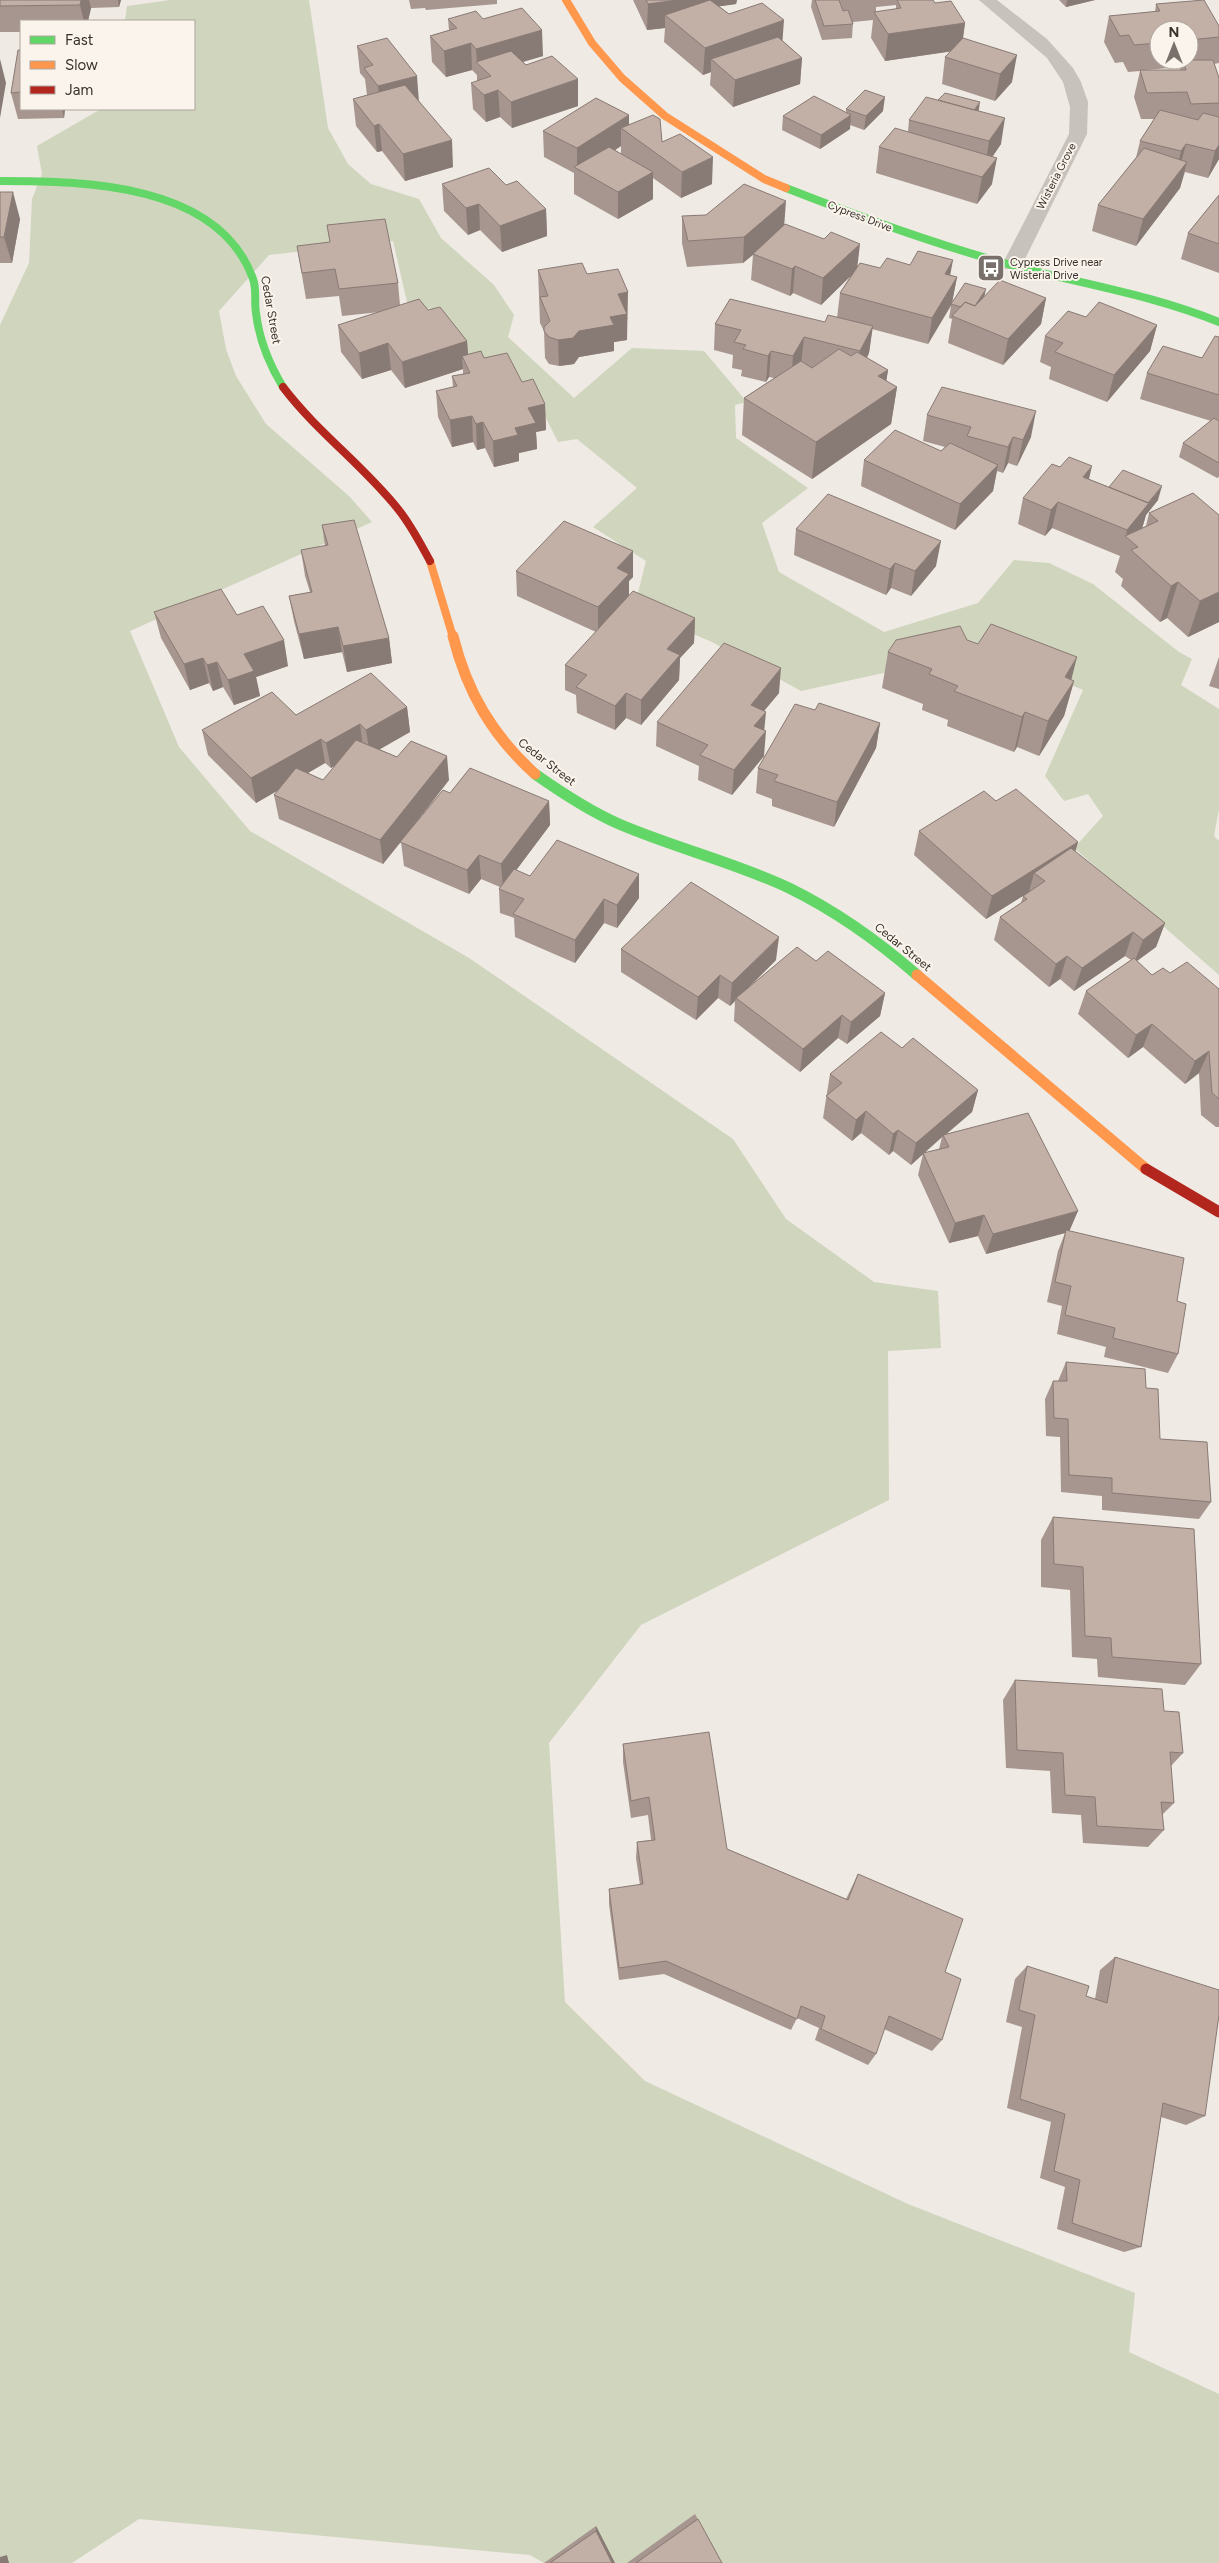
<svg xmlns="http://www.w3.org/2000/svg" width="1219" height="2563" font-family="Figtree,sans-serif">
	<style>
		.green { fill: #d0d5be }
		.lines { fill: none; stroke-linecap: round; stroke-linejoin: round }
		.street { fill: #c8c2bd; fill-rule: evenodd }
		.fast-far1 { stroke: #63d668; stroke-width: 8 }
		.fast { stroke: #63d668; stroke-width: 11 }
		.slow-far1 { stroke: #ff974d; stroke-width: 8 }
		.slow { stroke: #ff974d; stroke-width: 11 }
		.jam-far1 { stroke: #b3261e; stroke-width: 8 }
		.jam { stroke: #b3261e; stroke-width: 11 }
		.wall { fill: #a7968f; fill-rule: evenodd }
		.shaded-wall { fill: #887a74 }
		.building { fill: #c2afa6; stroke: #887a74 }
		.labels { text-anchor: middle; stroke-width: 4; stroke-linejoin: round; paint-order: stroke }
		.far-street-label { font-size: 11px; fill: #392f2a; stroke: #faf4ec }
		.far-poi-label { font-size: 11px; fill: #392f2a; stroke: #faf4ec; text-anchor: start }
		.street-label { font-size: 12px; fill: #392f2a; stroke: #faf4ec }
	</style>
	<rect width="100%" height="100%" fill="#efeae4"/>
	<!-- green -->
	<path class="green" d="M170,0H309L328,128L348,164L371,184L419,199L441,238L494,285L514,315L508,337L574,398L632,348L704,351L747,402L735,405L736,438L808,488L762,523L779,572L884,632L978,603L1014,560L1049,563L1093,584L1179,652L1192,659L1181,685L1219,709V809L1214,836L1219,841V975L1074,848L1103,816L1088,794L1064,801L1045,776L1083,690L989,650L801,691L712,642L634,609L646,561L593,527L637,488L577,439L558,442L538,402L477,370L430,308L410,315L393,241L269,255L219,311L226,349L236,376L266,424L349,496L372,522L130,631L179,747L250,831L469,958L733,1139L786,1219L874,1282L938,1291L941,1348L888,1351L889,1500L641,1625L549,1743L565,2002L645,2081L908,2204L1135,2293L1129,2352L1219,2394V2563H544L530,2555L139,2519L72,2563H0V325L29,263L32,199L42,174L37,146L101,109H194V21H125L127,6Z"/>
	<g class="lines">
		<!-- street -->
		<path class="street" d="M979,0H997L1047,39L1073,68L1081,82L1088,102L1087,134L1022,265L1019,269H1005L1002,265L1069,134L1070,107L1063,82L1047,58Z"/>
		<!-- fast-far1 -->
		<path class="fast-far1" d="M0,181C84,181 219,183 253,279C257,289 254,302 256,313C259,339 269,364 283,387
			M786,188C860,217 934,244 1011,265C1082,284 1150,294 1219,322"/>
		<!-- fast -->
		<path class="fast" d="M535,774C562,793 589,811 619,824C675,848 734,862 789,888C836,911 878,941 917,975"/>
		<!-- slow-far1 -->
		<path class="slow-far1" d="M566,0L592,43L622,78L665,116L764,179L786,188
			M430,561L453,637"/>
		<!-- slow -->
		<path class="slow" d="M453,636C467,692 492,735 535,774
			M917,975L1146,1169"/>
		<!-- jam-far1 -->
		<path class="jam-far1" d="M283,387C317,432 363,465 398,509C411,525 420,543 430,561"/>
		<!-- jam -->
		<path class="jam" d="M1146,1169L1219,1212"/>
	</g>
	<!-- wall -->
	<path class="wall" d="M0,0H121L119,7L91,8L88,21H21V32H0Z
		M409,0H497V4L426,10L425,8L411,9Z
		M633,0H737L736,4L719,6L729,14L783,41L802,58L800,84L733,107L710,85L711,72L703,75L664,42L665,28L647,30Z
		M812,0H933L935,3L965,23L963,39L1012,82L995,101L942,84L945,57L951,51L885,61L871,38L873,20L853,22L852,38L822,40L811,7ZM896,5V9L876,12V7Z
		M1059,0H1095L1066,7Z
		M1156,4L1219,26V63L1214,64L1219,78V159L1208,178L1185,172L1180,188L1136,246L1092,231L1098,205L1136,158L1140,141L1154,119H1141L1134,97L1140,71L1128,72L1123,62L1115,63L1104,42L1109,16L1155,12ZM1159,30H1189V60H1159ZM1181,67L1180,70H1145Z
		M448,19H483L543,56L523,62L578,106L512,128L500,117L486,122L473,109L471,83L477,81V75L472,70L446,77L432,62L430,36L449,30Z
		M357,46L419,101L453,167L405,181L382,151L377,152L356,126L353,99L367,95L365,79L360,73Z
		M21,50V109H65L64,118L18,119L11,93Z
		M846,109L883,111L864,130L850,125V129L820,149L782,130L783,116L846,112Z
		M979,111L1001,144L992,156V184L977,204L876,173L879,147L908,132L909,120Z
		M629,125L662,142L712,184L681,198L653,178V199L618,219L574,194V173L544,157L543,131ZM621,146V154L615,150Z
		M442,184L506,185L546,209L547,236L502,252L480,230L468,235L444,211Z
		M0,192L20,219L12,263H0Z
		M1219,195V273L1181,259L1188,233Z
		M682,216L784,225L858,266L950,275L957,277L952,302L984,296L1046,298L1041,324L1003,365L948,343L952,319L949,318L951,306L928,344L872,329L869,353L867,358L888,370L886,381L897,387L891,424L812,479L742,435L744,398L774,378L769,377L766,382L741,376L742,370L732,368L733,355L714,350L715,324L825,322L837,318L840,293L851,275L821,305L793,293L790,296L751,280L753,255L743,263L687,267L682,243Z
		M327,225L398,283L400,305L428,310L467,341L468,354L484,358L522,382L545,404L546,430L536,432L537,449L519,453V461L494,467L485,448L477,450L473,442L452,447L438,417L436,391L453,387L452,376L463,374V369L405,388L391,370L362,379L341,352L338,325L380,312L342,316L339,296L306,299L297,246L330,243Z
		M538,270L587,274L628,319H627V340L614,342V351L579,357L574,364L559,366L549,364L545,358L544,331L540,323Z
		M1157,325L1150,351L1107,402L1049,379L1051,367L1040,362L1045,336Z
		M1219,337V477L1217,478L1179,457L1183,443L1211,421L1140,399L1147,373L1202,358Z
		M927,415L1031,437L1017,466L1008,463L1003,473L997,471L993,491L955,530L861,486L864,460L941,451L945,447L923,441Z
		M1089,479L1109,487L1158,500L1146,515L1142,528L1146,526L1149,513L1193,493L1219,622L1188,637L1167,618L1160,622L1121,586L1123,579L1115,572L1120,556L1052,528L1045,536L1018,524L1023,498Z
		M322,525L389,638L392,663L347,672L342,652L304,659L294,621L289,596L310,592L305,576L301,550L325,546Z
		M796,529L936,566L911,596L891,588L886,595L794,555Z
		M516,571L633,577L629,581V596L695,618L694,643L680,658L679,680L641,725L626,718L615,730L577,713L576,695L565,690V665L596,632L517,596Z
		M154,612L237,615L288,666L256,677L260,696L234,705L223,687L213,691L209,683L190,690L161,638Z
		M967,640L1074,681L1064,716L1039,756L1017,747L1014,752L947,726L948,720L922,710L923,704L882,688L888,652Z
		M1219,657V689L1209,686Z
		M779,693L764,711V756L732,795L698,780L699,766L656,746L657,722Z
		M407,707L410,732L379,749L449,780L417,822L450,793L549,801L550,825L516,870L530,876L639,898L617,928L604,923L575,963L515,937L514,918L500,913L499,889L500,887L481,879L469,894L404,866L401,842L383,864L279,819L274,795L277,791L256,803L208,755L202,730L296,715ZM325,763L331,768L335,766L323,780L308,773Z
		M815,710L880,723L876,748L834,827L772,806V799L756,793L758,768Z
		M996,801L1078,842L1075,852L1165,923L1156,947L1137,961L1152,975L1170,973L1219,989V1127H1216L1201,1115L1199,1073L1185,1084L1143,1047L1128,1058L1078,1014L1086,991L1131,960L1125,956L1074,991L1060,979L1049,987L994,940L1000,917L1021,903L1023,896L986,919L914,855L919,831Z
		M621,949L776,960L749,987L816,961L885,993L880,1016L847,1044L838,1038L800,1072L734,1021L735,1001L730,1006L718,998L696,1020L621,972Z
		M902,1048L978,1090L972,1112L946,1134L1070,1231L1177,1301L1178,1354L1168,1373L1104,1357L1106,1347L1057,1334L1062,1306L1047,1302L1058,1251L1065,1233L986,1254L978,1236L949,1243L918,1175L923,1154L911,1165L893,1151L889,1155L861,1133L852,1141L823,1118L830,1074ZM942,1137L939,1149L924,1153Z
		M1066,1362L1146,1388L1160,1439L1211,1502L1199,1519L1102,1510V1496L1061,1492L1060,1437L1046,1436L1045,1399L1053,1381H1058Z
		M1053,1517L1201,1664L1185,1685L1098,1677L1097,1659L1072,1657L1070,1590L1041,1587V1540Z
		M1015,1680L1164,1711L1183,1753L1171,1766L1174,1803L1162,1815L1164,1830L1148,1847L1083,1843L1081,1815L1052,1813L1050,1771L1006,1768L1003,1700Z
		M623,1744L727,1849L846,1899L858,1874L945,1972L942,2040L932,2051L884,2029L876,2054L868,2065L815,2040L819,2028L797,2018L791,2030L664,1974L619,1980L609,1904V1889L640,1885L636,1858L637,1842L651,1840L648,1815L631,1818L623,1762Z
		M1115,1957L1205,2116L1186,2125L1161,2117L1141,2247L1124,2252L1057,2229L1065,2187L1040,2178L1051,2122L1007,2108L1022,2027L1006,2022L1015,1979L1027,1966L1086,1996L1095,1999L1100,1970Z
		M695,2514L722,2563H627Z
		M596,2526L615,2563H544Z"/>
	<!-- shaded-wall -->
	<path class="shaded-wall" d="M81,0H89L91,8L88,21H84L80,5Z
		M118,0H121L119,7Z
		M677,0H737L736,4L702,9L665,15V28L647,30L648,4Z
		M1067,0H1095L1066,7Z
		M784,20L782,47L711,59V72L703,75L705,48Z
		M965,23L961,50L885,61L888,34Z
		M542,30L543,56L487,72L477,62L476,49Z
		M471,43L472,70L446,77L444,51Z
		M1017,55L1012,82L995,101L1000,74Z
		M802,58L800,84L733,107L735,80Z
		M0,59L6,83L0,118Z
		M417,76L419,102L381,112L378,86Z
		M578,79V106L512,128L511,102Z
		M498,90L500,117L486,122L484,95Z
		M885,97L883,111L864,130L866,116Z
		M980,102L978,116L973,112Z
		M62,109H65L64,118Z
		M629,115V134L621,128V146L582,172L577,169V148Z
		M851,115L850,129L820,149L821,135Z
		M1005,118L1001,144L985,168L989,141Z
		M379,124L382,151L377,152L374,126Z
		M452,140L453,167L405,181L403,154Z
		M1186,144L1179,171L1187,162L1180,188L1136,246L1143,219L1175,178L1181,151Z
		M1219,145V159L1208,178L1215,151Z
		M713,157L712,184L681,198L682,172Z
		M997,158L992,184L977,204L982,177Z
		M653,172V199L618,219V192Z
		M13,192L20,219L12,263L4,237Z
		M786,201L784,228L743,263L744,237Z
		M479,204L480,230L468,235L466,208Z
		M546,209L547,236L502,252L500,226Z
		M860,244L857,270L821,305L823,278Z
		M953,260L948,287L945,274Z
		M795,266L793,293L790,296L792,269Z
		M957,277L952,303L928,344L932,318Z
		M986,289L983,303L970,324L972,311Z
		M628,292L627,340L614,342V351L579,357L574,364L559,366L558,340L610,317L618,294Z
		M1046,298L1041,324L1003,365L1008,339Z
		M1157,325L1150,351L1107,402L1114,375Z
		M873,326L869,353L856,377L860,351Z
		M804,337L801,364L791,383L793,356Z
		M467,341L469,367L462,356L463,369L405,388L402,362Z
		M388,343L391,370L362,379L359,353Z
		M771,351L769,377L766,382L768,356Z
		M888,370L884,396L897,387L891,424L812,479L816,442L878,376Z
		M545,404L546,430L536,432L537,449L519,453V461L494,467L493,441L515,428L528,408Z
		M1036,411L1031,437L1017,466L1023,440Z
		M472,416L473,442L452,447L450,420Z
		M483,422L485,448L477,450L476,424Z
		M1013,437L1008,463L1003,473L1008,447Z
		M998,465L993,491L955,530L960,504Z
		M1092,466L1086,492L1083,477Z
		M1162,486L1158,500L1146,515L1142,529L1126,536L1127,530Z
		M1058,502L1052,528L1045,536L1051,510Z
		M941,541L936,566L911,596L915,571Z
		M633,551V577L629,581V599L598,633V607L617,568Z
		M895,563L891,588L886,595L890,569Z
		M1178,582L1167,618L1160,622L1171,586Z
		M1219,592V622L1188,637L1200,601Z
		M695,618L694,643L680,658L679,680L641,725V700L667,649Z
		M338,627L342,652L304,659L299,634Z
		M389,638L392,663L347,672L343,646Z
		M284,640L288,666L256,677L260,696L234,705L228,680L244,654Z
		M1077,657L1069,689L1074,681L1064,716L1039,756L1048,721L1065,677Z
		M203,658L209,683L190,690L184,664Z
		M217,662L223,687L213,691L207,665Z
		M781,668L779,693L748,730L751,705Z
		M626,693V718L615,730V706Z
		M407,707L410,732L370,755L366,730Z
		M766,712L764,733L766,731L764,756L732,795L734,770L754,726Z
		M1025,712L1017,747L1014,752L1022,717Z
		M880,723L876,748L834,827L837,802Z
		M360,724L363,749L331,768L326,743Z
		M321,739L325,763L256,803L251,778Z
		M447,756L449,780L383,864L380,840Z
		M549,801L550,825L503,888L501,864Z
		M1078,842L1071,866L1045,881L1034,873L1029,892L986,919L992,896Z
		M479,855L481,879L469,894L467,870Z
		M639,874V898L617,928V905Z
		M604,899V923L575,963V940Z
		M1165,923L1156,947L1134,963L1143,940Z
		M1133,932L1125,956L1074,991L1082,968Z
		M779,937L776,960L737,999L736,998L735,1001L730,1006L732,983Z
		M1067,956L1060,979L1049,987L1056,964Z
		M720,975L718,998L696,1020L698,997Z
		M885,993L880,1016L847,1044L851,1022Z
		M842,1015L838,1038L800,1072L803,1049Z
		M1152,1024L1143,1047L1128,1058L1136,1035Z
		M1209,1051L1199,1073L1185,1084L1195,1061Z
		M978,1090L972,1112L944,1136L943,1135L942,1137L911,1165L916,1143Z
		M866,1111L861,1133L852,1141L856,1120Z
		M898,1130L893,1151L889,1155L893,1134Z
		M1078,1211L1069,1232L1066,1230L1065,1233L986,1254L993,1234Z
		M984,1215L978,1236L949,1243L955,1223Z
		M596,2526L615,2563H612L596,2531Z
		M7,2555L9,2563H0V2557Z"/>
	<!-- building -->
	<path class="building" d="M0,0H81L80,5L0,6Z
		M646,0H677L648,4Z
		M710,0L729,14L762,3L784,20L705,48L665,15Z
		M815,0H839L843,11L848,10L853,24L824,26Z
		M897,0H933L935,3L951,1L965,23L888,34L874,12L901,8Z
		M1204,0L1219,26V37L1189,40V30H1159V43L1134,45L1129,35L1120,36L1109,16L1160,11L1156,4Z
		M522,8L542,30L476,49L471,43L444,51L430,36L457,28L448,19L476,11L483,19Z
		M778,37L802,58L735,80L711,59Z
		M387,38L417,76L378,86L364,68L373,65L357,46Z
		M963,38L1017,55L1000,74L945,57Z
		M18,50H21V92L11,93Z
		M511,51L526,65L552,56L578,79L511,102L498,90L484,95L471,83L491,76L476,62Z
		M1183,60H1213L1219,78V103L1191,104L1187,92L1147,93L1140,70H1186Z
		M405,85L452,140L403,154L379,124L374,126L353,99Z
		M865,90L885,97L866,116L846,109Z
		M945,93L980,102L974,110L938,100Z
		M814,96L851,115L821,135L783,116Z
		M926,97L1005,118L989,141L909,120Z
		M596,98L629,115L577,148L543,131Z
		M1160,110L1198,120L1203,113L1219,117V145L1215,151L1186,144L1181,151L1140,141Z
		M653,115L660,119L662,142L680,134L713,157L682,172L621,128Z
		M895,128L997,158L982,177L879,147Z
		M609,147L653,172L618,192L574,167Z
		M1144,148L1187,162L1143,219L1098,205Z
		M489,168L506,185L517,181L546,209L500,226L479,204L466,208L442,184Z
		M744,184L786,201L744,237L688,241L682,216L706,215Z
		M0,192H13L4,237H0Z
		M1219,195V244L1188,233Z
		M385,219L398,283L339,289L335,269L302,273L297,246L330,242L327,225Z
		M785,224L824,239L831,232L860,244L823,278L795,266L792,269L753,254Z
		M918,251L953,260L945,274L957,277L932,318L840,293L860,263L880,268L887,258L910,265Z
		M582,263L587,274L618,269L628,292L618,294L627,314L610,317L614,325L579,331L573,338L558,340L549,337L544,331V327L550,321L540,297L548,296L538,270Z
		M1000,280L1046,298L1008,339L952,316L965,302L975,306Z
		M965,283L986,289L975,306L965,302L961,307L951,304Z
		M419,299L428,310L440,307L467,341L402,362L388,343L359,353L338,325Z
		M730,299L825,322L828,315L873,326L860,351L804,337L793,356L771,351L768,356L743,349L746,345L734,342L741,330L715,324Z
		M1099,302L1157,325L1114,375L1055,352L1063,343L1045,336L1068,311L1086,317Z
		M1215,336L1219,337V395L1147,373L1163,346L1202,358Z
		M839,349L851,356L857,352L888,370L878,376L897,387L816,442L744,398L801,361L812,368Z
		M481,351L484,358L507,353L522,382L533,379L545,404L528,408L536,423L515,428L518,435L493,441L483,422L476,424L472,416L450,420L436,391L457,386L452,376L470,373L462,356Z
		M942,387L1036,411L1023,440L1013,437L1008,447L967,436L971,427L927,415Z
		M1214,418L1219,421V463L1183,443Z
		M895,430L941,451L950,443L998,465L960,504L864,460Z
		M1069,457L1092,466L1083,477L1149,503L1127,530L1058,502L1051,510L1023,498L1052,464L1060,467Z
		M1123,470L1162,486L1148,503L1109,487Z
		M1193,493L1219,515V592L1200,601L1178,582L1171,586L1131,550L1138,547L1125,536L1158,521L1149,513Z
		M828,494L941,541L915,571L895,563L890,569L796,529Z
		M354,520L389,638L343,646L338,627L299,634L289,596L312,592L301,550L328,545L322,525Z
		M564,521L633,551L617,568L629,574L598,607L516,571Z
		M221,589L237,615L263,606L284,640L244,654L254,671L228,680L217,662L207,665L203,658L184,664L154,612Z
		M633,591L695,618L667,649L680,655L641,700L626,693L615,706L576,687L587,675L565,665Z
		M991,624L1077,657L1065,677L1074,681L1048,721L1025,712L1022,717L954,691L958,686L929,674L932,669L888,652L896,640L960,626L967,640L978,644Z
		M724,643L781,668L751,705L766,712L754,726L766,731L734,770L700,755L708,745L657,722Z
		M371,673L407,707L366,730L360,724L326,743L321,739L251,778L202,730L272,692L296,715Z
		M819,703L880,723L837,802L774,781L778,775L758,768L795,704L815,710Z
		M356,740L397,757L411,741L447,756L380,840L274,795L296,768L323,780Z
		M470,768L549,801L501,864L479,855L467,870L400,842L443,790L450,793Z
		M1016,789L1078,842L992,896L919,831L984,791L996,801Z
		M557,840L639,874L617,905L604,899L575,940L513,914L524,899L499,889L514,869L530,876Z
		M1071,848L1165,923L1143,940L1133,932L1082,968L1067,956L1056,964L1000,917L1027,899L1023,896L1045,881L1034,873Z
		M691,882L779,937L732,983L720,975L698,997L621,949Z
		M797,947L816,961L828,951L885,993L851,1022L842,1015L803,1049L736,998Z
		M1134,958L1152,975L1163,968L1170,973L1187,962L1219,989V1099L1212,1093L1209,1051L1195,1061L1152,1024L1136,1035L1086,991Z
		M881,1032L902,1048L913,1038L978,1090L916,1143L898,1130L893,1134L866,1111L856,1120L826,1096L842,1083L830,1074Z
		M1028,1113L1078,1211L993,1234L984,1215L955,1223L923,1153L949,1147L943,1135Z
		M1066,1230L1184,1258L1177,1301L1186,1304L1178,1354L1113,1338L1115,1328L1065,1315L1071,1286L1055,1282Z
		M1066,1362L1145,1369L1146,1388L1158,1389L1160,1439L1207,1442L1211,1502L1112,1493V1478L1069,1475L1068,1419L1054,1418L1053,1381H1067Z
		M1053,1517L1194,1529L1201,1664L1112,1657L1111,1638L1085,1636L1083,1567L1054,1564Z
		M1015,1680L1162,1689L1164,1711L1179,1712L1183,1753L1170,1752L1174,1803L1161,1802L1164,1830L1097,1826L1095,1797L1065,1795L1063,1753L1017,1750Z
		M709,1732L727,1849L848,1900L858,1874L963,1919L945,1972L961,1979L942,2040L889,2016L876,2054L821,2029L825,2016L801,2006L797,2019L666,1961L619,1968L609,1889L643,1884L637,1842L655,1840L649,1797L631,1801L623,1744Z
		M1115,1957L1219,1990V2015L1205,2116L1163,2103L1141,2247L1072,2223L1080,2180L1054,2171L1065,2114L1020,2099L1035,2015L1019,2010L1027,1966L1089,1986L1086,1996L1107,2003Z
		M698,2519L722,2563H636Z
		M596,2531L612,2563H550Z"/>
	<!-- icons -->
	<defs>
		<g id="bus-square" transform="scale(1.4375)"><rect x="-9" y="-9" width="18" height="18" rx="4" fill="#79706b" stroke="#faf4ec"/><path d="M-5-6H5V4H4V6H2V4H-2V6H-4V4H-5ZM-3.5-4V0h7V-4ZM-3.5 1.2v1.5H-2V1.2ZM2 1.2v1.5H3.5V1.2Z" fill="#fff"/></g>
	</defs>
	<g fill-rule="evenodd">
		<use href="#bus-square" x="991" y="268"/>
	</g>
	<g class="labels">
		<!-- far-street labels -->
		<g class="far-street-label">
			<text transform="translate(1056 176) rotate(-63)" y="4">Wisteria Grove</text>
			<text transform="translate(860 216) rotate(21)" y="4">Cypress Drive</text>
		</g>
		<!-- far-poi labels -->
		<g class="far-poi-label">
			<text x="1010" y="266">Cypress Drive near<tspan x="1010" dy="13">Wisteria Drive</tspan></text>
		</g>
		<!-- street labels -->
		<g class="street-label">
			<text transform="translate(271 310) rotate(80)" y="4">Cedar Street</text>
			<text transform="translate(547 762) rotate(38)" y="4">Cedar Street</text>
			<text transform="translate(903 947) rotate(39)" y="4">Cedar Street</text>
		</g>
	</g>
	<!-- legend -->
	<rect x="20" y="20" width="175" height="90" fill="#faf4ec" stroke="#ada59e"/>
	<rect x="30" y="36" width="25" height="8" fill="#63d668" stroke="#ada59e"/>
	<text x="65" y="45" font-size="15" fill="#392f2a">Fast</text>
	<rect x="30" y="61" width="25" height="8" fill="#ff974d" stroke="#ada59e"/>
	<text x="65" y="70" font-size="15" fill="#392f2a">Slow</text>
	<rect x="30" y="86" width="25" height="8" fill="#b3261e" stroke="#ada59e"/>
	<text x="65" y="95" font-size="15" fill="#392f2a">Jam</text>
	<!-- north arrow -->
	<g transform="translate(1174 45)"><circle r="24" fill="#faf4ec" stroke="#ada59e"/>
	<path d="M0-4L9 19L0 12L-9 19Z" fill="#79706b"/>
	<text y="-8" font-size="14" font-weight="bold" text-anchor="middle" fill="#392f2a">N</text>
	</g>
</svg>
